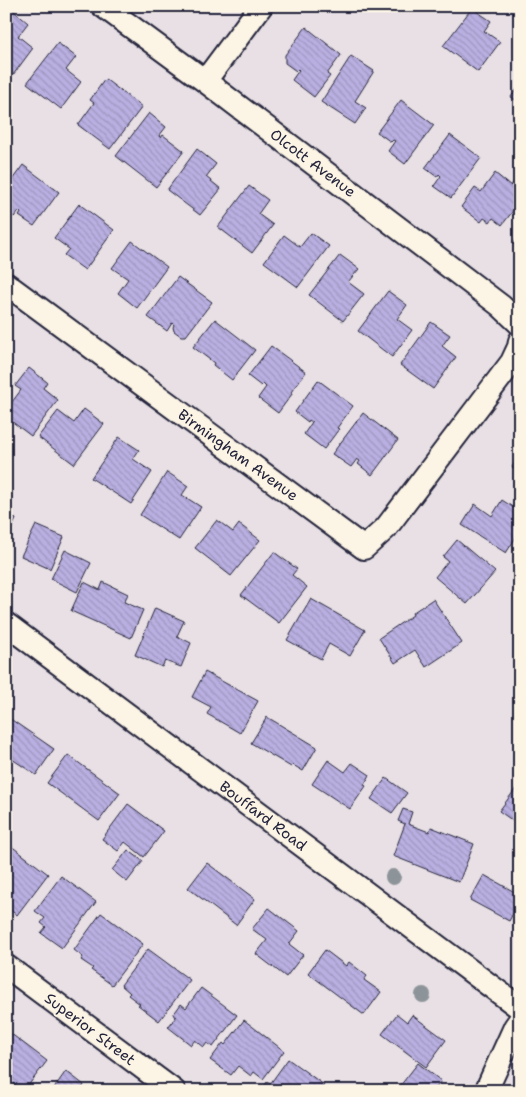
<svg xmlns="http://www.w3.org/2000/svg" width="526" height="1097" font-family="'Shantell Sans',sans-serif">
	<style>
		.building { fill: url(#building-back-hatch); stroke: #22223b }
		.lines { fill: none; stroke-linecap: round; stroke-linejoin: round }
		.minor-casing { stroke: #22223b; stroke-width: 26 }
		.minor { stroke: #fcf5e5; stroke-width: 22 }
		.tree { fill: #8d9499 }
		.labels { text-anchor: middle; stroke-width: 4; stroke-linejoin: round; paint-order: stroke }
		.street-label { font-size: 15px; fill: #22223b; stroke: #fcf5e5 }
	</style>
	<defs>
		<pattern id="building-back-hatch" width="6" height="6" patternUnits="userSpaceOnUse" patternTransform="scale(1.25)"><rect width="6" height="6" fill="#b9afe0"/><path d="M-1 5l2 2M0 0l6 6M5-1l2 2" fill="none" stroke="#9f96c1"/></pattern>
	</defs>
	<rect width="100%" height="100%" fill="#e8e0e4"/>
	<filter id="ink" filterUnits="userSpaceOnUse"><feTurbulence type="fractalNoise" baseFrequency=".02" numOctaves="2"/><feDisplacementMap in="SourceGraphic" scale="10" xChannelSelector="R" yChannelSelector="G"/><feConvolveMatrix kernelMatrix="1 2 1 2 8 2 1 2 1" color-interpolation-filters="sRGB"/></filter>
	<g filter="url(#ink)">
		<!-- building -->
		<path class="building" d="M10,8L28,23L18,36L33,48L13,75L6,69V13Z
			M472,8L491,21L484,31L500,42L478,72L443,46Z
			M306,27L341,55L327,74L330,76L314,97L292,80L299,70L298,69L296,71L285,63V55Z
			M58,43L76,57L66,70L81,82L61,109L27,83Z
			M351,56L374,71L355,101L366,108L355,124L321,102Z
			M105,79L142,107L110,149L78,125L94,103L90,100Z
			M520,85V103L511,97Z
			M401,100L434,125L405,164L388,151L395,141L393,140L391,142L377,132Z
			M149,113L166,127L159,136L161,138L163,135L184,151L156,187L116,156Z
			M450,135L481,158L451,198L434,186L441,176L439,174L437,177L425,168Z
			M197,149L216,164L206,177L221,189L200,215L167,190Z
			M23,165L59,192L34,226L19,216L21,213L19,211L14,217L6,211V188Z
			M495,173L511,186L517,177L520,179V202L502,225L493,218L490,222L484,218L481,222L461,207L475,188L481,192Z
			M249,186L268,200L258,214L273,225L252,253L218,227Z
			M79,204L114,230L85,270L64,255L69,249L54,238Z
			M311,233L329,246L298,287L264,262L284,235L300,247Z
			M520,234V249L513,244Z
			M132,241L167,267L137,308L118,293L128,279L112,268Z
			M340,255L359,269L348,282L364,294L343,321L309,295Z
			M178,277L212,302L186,336H181L174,331L173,327L174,325L172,323L167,331L148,317Z
			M388,291L407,305L397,319L412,330L392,357L358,331Z
			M215,319L255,350L232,380L213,365L214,363L193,347Z
			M431,322L450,335L442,346L456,357L433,389L400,365Z
			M271,346L306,372L291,392L292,394L278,413L258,398L266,387L263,384L261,386L248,376Z
			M29,368L47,382L43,388L58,400L31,436L6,417V410L21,390L15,386Z
			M318,380L353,406L337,428L339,429L324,449L304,434L312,422L309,420L308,422L295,412Z
			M84,409L104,424L74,464L38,437L58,411L74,423Z
			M363,413L398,440L372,475L358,464L360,461L357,459L351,467L332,454Z
			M119,437L139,450L133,459L152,472L131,504L91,478Z
			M520,455V473L512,467Z
			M167,472L188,486L182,495L201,507L179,540L140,515Z
			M502,500L520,512V531L506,553L462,525L475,504L492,516Z
			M6,515L16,519L6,541Z
			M217,520L233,532L239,524L260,540L231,576L195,548Z
			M36,525L64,537L50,569L21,556Z
			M457,540L495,572L467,604L435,577L448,561L443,557Z
			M65,550L91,563L77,592L51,579Z
			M274,552L297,569L292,575L307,587L279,623L241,595Z
			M84,582L100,590L103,582L128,594L124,602L143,610L131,638L71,611Z
			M311,599L365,630L350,656L329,644L321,659L287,640Z
			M433,599L462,643L426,667L415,650L395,663L379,638L413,615L412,613Z
			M155,608L184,621L177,636L191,643L181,667L165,661L162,667L135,655Z
			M205,672L258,701L240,733L207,714L211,707L192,697Z
			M6,716L54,749L36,775L6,755Z
			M267,717L317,747L303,771L293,765L291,767L251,743Z
			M68,755L120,793L99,821L47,783Z
			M328,760L345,772L352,763L370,775L364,785L366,786L350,809L312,784Z
			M386,778L407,793L392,813L371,799Z
			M520,783V826L499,811Z
			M128,804L164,831L144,857L125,842L118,851L102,839Z
			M403,809L412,812L408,824L429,832L431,827L474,844L459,882L393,856L405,824L398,821Z
			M6,842L48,874L17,915L6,907Z
			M128,850L143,861L127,882L112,870Z
			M207,863L255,899L236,925L188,888Z
			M484,875L520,895V901L509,921L470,900Z
			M61,876L96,902L62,948L41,933L46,927L41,923L45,918L35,911Z
			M269,908L299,931L289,944L303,955L286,977L256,954L267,940L252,929Z
			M101,913L143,944L112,985L91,970L93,968L81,960L83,957L74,950Z
			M148,949L190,980L159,1021L138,1005L140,1004L128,995L130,993L121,985Z
			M325,950L346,966L349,962L367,976L364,980L381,992L364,1015L308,973Z
			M201,988L237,1015L213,1047L207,1043L204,1047L195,1040L191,1045L168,1027L176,1017L173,1015L181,1004L186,1008Z
			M397,1014L407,1022L412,1015L446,1040L426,1067L382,1034Z
			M244,1020L284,1051L263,1079L254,1072L251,1076L238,1066L231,1075L210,1060L223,1043L225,1045Z
			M6,1030L47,1061L24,1091L6,1078Z
			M288,1059L324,1085L320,1091H261L267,1082L270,1084Z
			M418,1063L441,1081L434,1091H406L400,1086Z
			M66,1071L84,1085L81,1090L82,1091H52Z"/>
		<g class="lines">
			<!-- minor casing -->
			<g class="minor-casing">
				<path id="minor" d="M103,6L205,81L501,306L520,324
					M205,81L261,6
					M6,284L364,548L386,528L512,362L519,347L520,341
					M6,624L520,1008
					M6,966L174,1091
					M486,1091L515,1027L520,1020"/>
			</g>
			<!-- minor -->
			<use href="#minor" class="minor"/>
		</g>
		<!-- trees -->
		<g class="tree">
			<circle cx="393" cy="877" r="8"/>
			<circle cx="423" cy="995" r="8"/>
		</g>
	</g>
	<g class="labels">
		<!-- street labels -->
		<g class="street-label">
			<text transform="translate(313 163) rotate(37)" y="5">Olcott Avenue</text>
			<text transform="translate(238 455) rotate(36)" y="5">Birmingham Avenue</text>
			<text transform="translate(263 816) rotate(37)" y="5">Bouffard Road</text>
			<text transform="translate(90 1029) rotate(37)" y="5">Superior Street</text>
		</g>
	</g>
	<!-- margin -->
	<rect width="526" height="1097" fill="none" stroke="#fcf5e5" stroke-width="25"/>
	<rect x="12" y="12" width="501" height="1072" fill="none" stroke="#22223b" stroke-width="2" filter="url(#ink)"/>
</svg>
